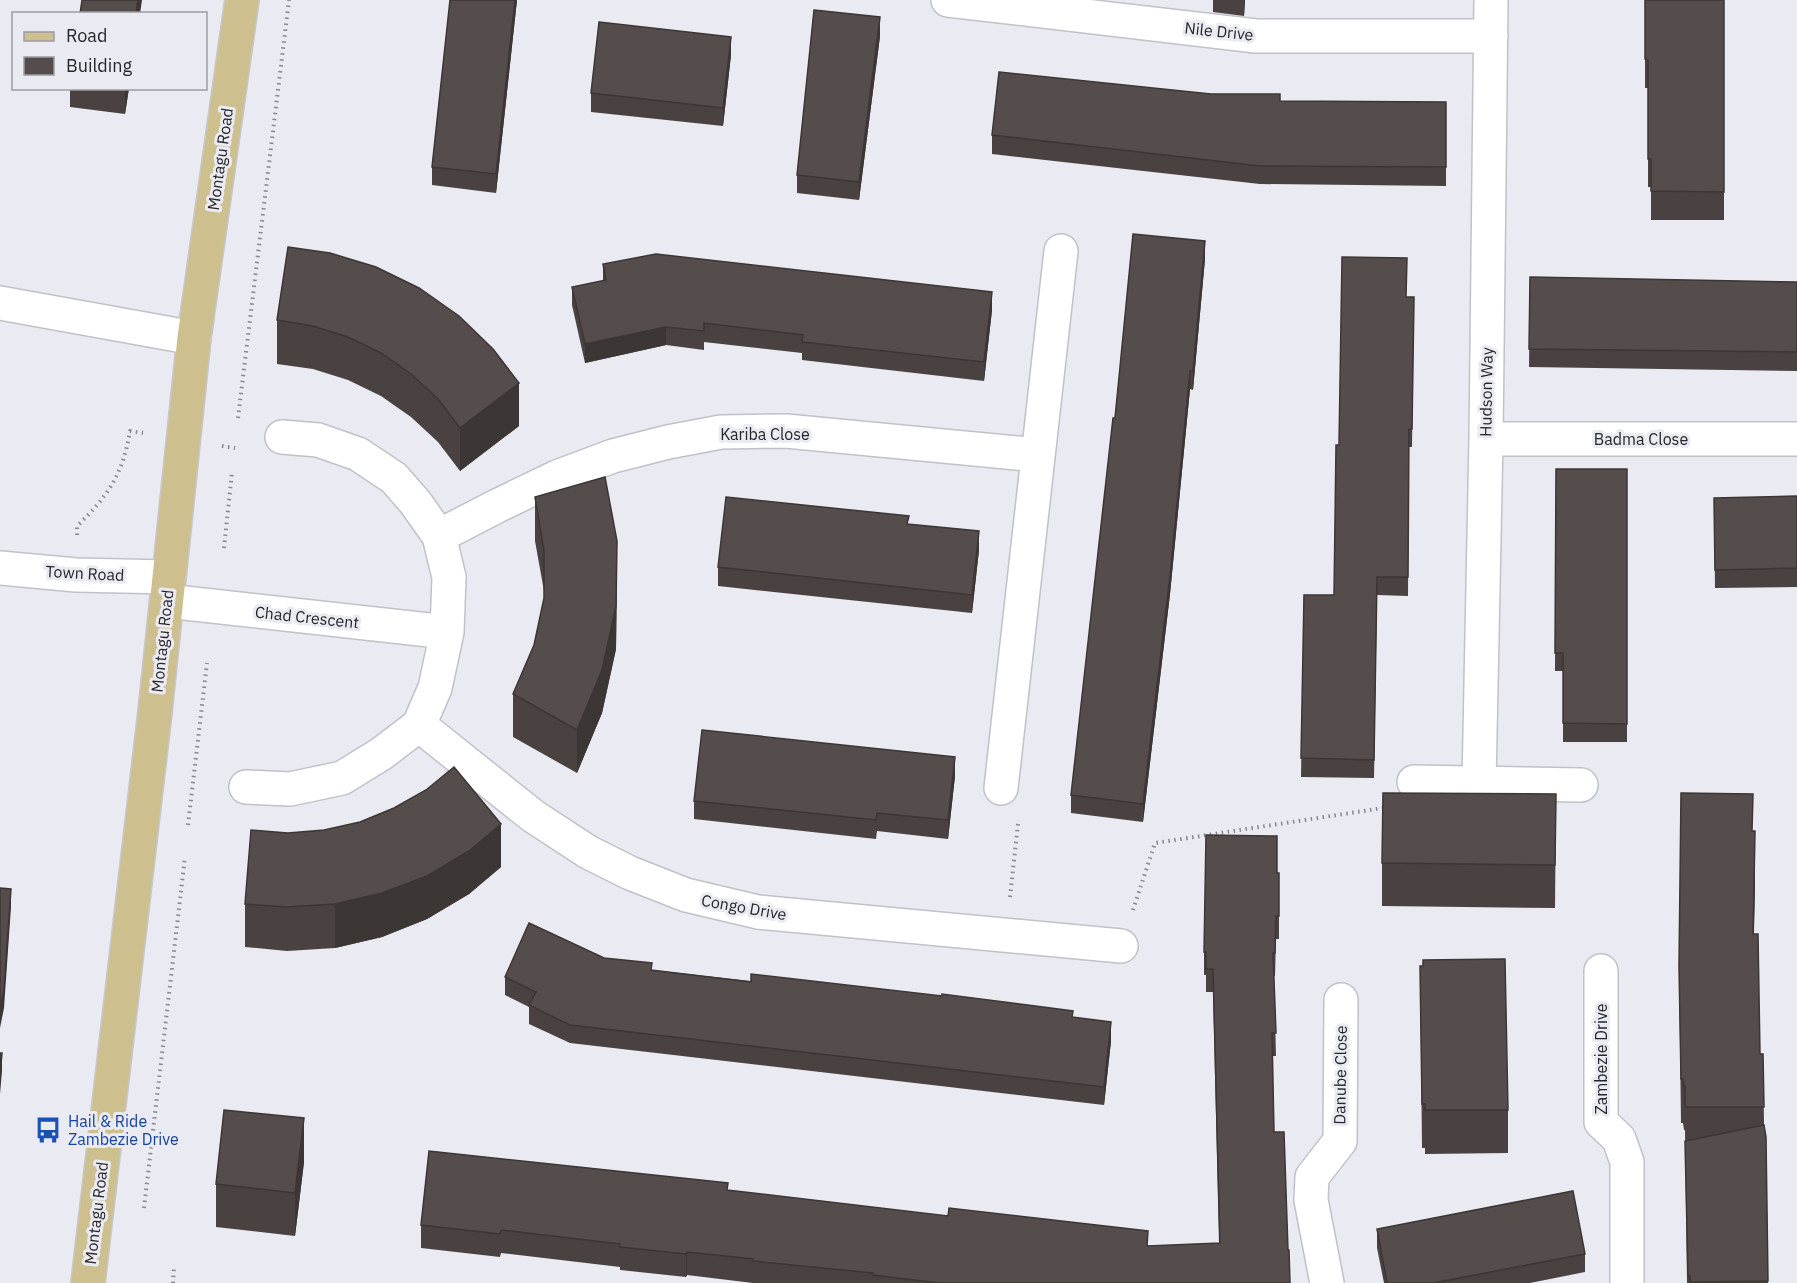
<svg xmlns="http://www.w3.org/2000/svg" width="1797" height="1283" font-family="'IBM Plex Sans',sans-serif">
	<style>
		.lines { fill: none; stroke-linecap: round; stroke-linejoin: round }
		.minor-casing { stroke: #c1c1c9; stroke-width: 36 }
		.major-casing { stroke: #c7c7c7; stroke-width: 36 }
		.path { stroke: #87878d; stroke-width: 4; stroke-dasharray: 1.5 4.5; stroke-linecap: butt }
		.minor { stroke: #fff; stroke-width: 33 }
		.major { stroke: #cdbf8e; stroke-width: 33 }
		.wall { fill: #494240 }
		.shaded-wall { fill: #3c3634 }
		.building { fill: #554d4b; stroke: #3c3634; stroke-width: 1.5 }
		.labels { text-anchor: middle; stroke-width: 6; stroke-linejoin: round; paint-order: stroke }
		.street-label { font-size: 16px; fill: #262629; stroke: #eaeaf2 }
		.transit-label { font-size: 16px; fill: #164399; stroke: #eaeaf2; text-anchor: start }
	</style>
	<rect width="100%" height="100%" fill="#eaeaf2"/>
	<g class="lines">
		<!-- minor casing -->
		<g class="minor-casing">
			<path id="minor" d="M948,0L1256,36H1491
				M0,303L194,338
				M1486,439H1797
				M439,536L497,506L557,477L613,456L668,442L721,432L786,431L1038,455
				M0,568L76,575L169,577
				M167,601L447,632
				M419,725L533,816L588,852L630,873L686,895L758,912L1121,946
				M1414,782L1581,785
				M1479,784L1486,439L1491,0
				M246,787L290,789L342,778L381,754L419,725L435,688L447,632L449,577L439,536L415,502L394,478L358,454L318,440L282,437
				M1001,788L1061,251
				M1601,971V1122L1619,1139L1627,1162V1283
				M1327,1283L1311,1200L1312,1177L1340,1141L1341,1000"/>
		</g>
		<!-- major casing -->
		<g class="major-casing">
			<path id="major" d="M88,1283L155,712L194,338L242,0"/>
		</g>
		<!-- path -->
		<path class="path" d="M238,418L289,0
			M222,446L235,448
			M77,535V526C108,496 123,474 130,431L143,433
			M224,548L232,472
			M188,825L207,663
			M1010,897L1018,824
			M1133,910L1155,843L1383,808
			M144,1208L185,857
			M173,1283L174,1267"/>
		<!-- minor -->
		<use href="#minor" class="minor"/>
		<!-- major -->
		<use href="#major" class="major"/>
	</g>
	<!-- wall -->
	<path class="wall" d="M450,0H517L496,193L432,185V167Z
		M1213,0H1245L1244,16L1213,12Z
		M1645,0H1724V220H1651V187H1648V88H1645Z
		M880,36L859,200L797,193V175Z
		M731,55L723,126L591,112V93Z
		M70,88H129L125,114L70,107Z
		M1211,94L1280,101L1446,102V186L1260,184L992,154V135Z
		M288,247L519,426L460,471L438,442L411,417L381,396L348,380L313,369L277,364V320Z
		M1205,259L1193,390L1190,389L1170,594L1143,822L1071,813V795L1115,418Z
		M603,264L992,310L984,381L802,360V353L704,342V350L666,345L585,363L572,305V287L603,281Z
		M1530,277L1797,282V371L1529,367Z
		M1407,297H1414L1412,447H1409L1408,596L1377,595L1374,778L1301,777L1304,595H1334L1339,445Z
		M1556,469H1627V742H1563V671H1555Z
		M1797,496V587L1715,588L1714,498Z
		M535,497L617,584L616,649L602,713L577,773L513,737V694L534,645L544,598V591L535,541Z
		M909,524L979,550L972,613L718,586V567Z
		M955,776L948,839L877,831L876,839L694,819V801Z
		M1556,794L1555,908L1382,906V863Z
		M1753,831L1755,875L1754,934L1760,1054H1763L1764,1125L1766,1137L1768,1283H1687L1685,1130H1684L1683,1123H1681L1679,966Z
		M501,867L469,894L427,919L382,937L335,948L287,951L245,947V904Z
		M1277,873H1279V939H1276L1275,976H1274L1276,1056H1272L1274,1132L1290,1283H753L687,1275L686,1277L620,1270V1267L501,1253L500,1257L421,1248V1225L728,1190L1148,1246L1219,1243L1213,992H1206V975H1204V952Z
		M604,958L652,970L1073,1017L1111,1041L1104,1105L570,1043L529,1024V1007L505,995V977Z
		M1420,966L1508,1110V1153L1425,1154V1148H1422Z
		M304,1162L295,1236L216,1227V1184Z
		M1377,1229L1585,1254V1272L1530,1283H1384L1377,1248Z"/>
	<!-- shaded-wall -->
	<path class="shaded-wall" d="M138,0H142L140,14H136Z
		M515,0H517L496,193V174Z
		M1244,0H1245L1244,16Z
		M880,17V36L859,200V182Z
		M731,37V55L723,126V108Z
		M125,88H129L125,114Z
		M1205,241V259L1193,390V371Z
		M992,292V310L984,381V362Z
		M666,327V345L585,363V344Z
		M1190,371V389L1170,594L1143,822V804Z
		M519,383V426L460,471V428Z
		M979,531V550L972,613V595Z
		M617,541L616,649L602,713L577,773V730Z
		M955,757V776L948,839V820Z
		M501,824V867L469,894L427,919L382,937L335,948V904Z
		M1755,831V875L1753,978V934Z
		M11,889V907L4,1008L0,1028V1010Z
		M1111,1022V1041L1104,1105V1087Z
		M2,1053V1071L0,1094V1075Z
		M304,1118V1162L295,1236V1193Z
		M687,1252V1275L686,1277V1254Z"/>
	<!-- building -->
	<path class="building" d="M82,0H138L136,14H80Z
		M450,0H515L496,174L432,167Z
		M1645,0H1724V192L1651,191V159H1648V60L1645,59Z
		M814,10L880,17L859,182L797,175Z
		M599,22L731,37L723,108L591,93Z
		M999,72L1211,94H1280V101L1446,102V167L1260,166L992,135Z
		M1133,234L1205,241L1193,371H1190L1170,576L1143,804L1071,795L1113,418H1115Z
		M288,247L330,253L376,267L419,288L459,316L493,349L519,383L460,428L438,399L411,374L381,353L348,337L313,326L277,320Z
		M656,254L992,292L984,362L802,342L803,335L704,323V331L666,327L585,344L572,287L606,280L603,264Z
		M1342,257L1407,258L1406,297H1414L1412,429H1409L1408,577H1377L1374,760L1301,758L1304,595H1334L1336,445H1339Z
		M1530,277L1797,282V352L1529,349Z
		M1556,469H1627V724L1563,723V653H1555Z
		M605,477L617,541L616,606L602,670L577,730L513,694L534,645L544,598V551L535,497Z
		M1797,496V568L1715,570L1714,498Z
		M726,497L909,516L907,524L979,531L972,595L718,567Z
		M702,730L955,757L948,820L877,813L876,820L694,801Z
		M454,767L501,824L469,851L427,876L382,893L335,904L287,907L245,904L251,830L288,833L324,830L360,822L394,808L426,790Z
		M1383,793L1556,794L1555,865L1382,863Z
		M1681,793L1753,794L1752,831H1755L1753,934H1758L1760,1054H1763L1764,1107H1685V1086H1684L1683,1079H1681L1679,966Z
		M1206,835L1277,836V873H1279V916H1276L1275,953H1273L1276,1033H1272L1274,1132H1284L1288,1250H1289L1290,1283H939L873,1275V1273L753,1261V1259L687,1252L686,1254L620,1247V1244L501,1230L500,1234L421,1225L429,1151L728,1183L727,1190L948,1216L949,1208L1148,1231L1147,1246L1220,1243L1213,969H1206V952H1204Z
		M0,888L11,889L4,989L0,1010Z
		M529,923L604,958L652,963L651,970L751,982V974L942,996V994L1073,1011L1072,1017L1111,1022L1104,1087L570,1025L529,1005L536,992L505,977Z
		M1505,959L1508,1110H1425V1104H1422L1420,966H1423V960Z
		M0,1053H2L0,1075Z
		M224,1110L304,1118L295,1193L216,1184Z
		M1764,1125L1766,1137L1768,1281L1690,1282V1276H1688L1685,1141Z
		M1573,1191L1585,1254L1433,1283H1387L1377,1229Z"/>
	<!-- icons -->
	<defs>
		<g id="bus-bare" transform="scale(2.07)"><path d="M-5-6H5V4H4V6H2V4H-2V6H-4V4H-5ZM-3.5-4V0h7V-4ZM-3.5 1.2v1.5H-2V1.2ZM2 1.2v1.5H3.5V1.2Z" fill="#1a4fb4" stroke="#eaeaf2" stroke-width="2.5" paint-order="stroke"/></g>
	</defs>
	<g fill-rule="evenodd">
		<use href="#bus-bare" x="48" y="1130"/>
	</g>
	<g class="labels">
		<!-- street labels -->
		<g class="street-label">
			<text transform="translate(1219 31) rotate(6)" y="6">Nile Drive</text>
			<text transform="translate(220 159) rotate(-82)" y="6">Montagu Road</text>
			<text transform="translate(1486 392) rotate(-89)" y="6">Hudson Way</text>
			<text x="765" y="440">Kariba Close</text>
			<text x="1641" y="445">Badma Close</text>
			<text transform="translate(85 573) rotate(3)" y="6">Town Road</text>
			<text transform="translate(307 617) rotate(6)" y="6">Chad Crescent</text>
			<text transform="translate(162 641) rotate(-84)" y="6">Montagu Road</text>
			<text transform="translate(744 907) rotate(10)" y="6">Congo Drive</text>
			<text transform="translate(1601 1059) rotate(-90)" y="6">Zambezie Drive</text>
			<text transform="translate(1340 1075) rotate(-89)" y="6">Danube Close</text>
			<text transform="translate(96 1213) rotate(-83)" y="6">Montagu Road</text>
		</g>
		<!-- transit labels -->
		<g class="transit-label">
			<text x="68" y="1127">Hail &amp; Ride<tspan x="68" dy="18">Zambezie Drive</tspan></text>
		</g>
	</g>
	<!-- legend -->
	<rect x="12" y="12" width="195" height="78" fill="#eaeaf2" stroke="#9c9ca2" stroke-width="1.5"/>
	<rect x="24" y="32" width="30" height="9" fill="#cdbf8e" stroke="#9c9ca2" stroke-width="1.5"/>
	<text x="66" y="42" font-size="18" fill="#262629">Road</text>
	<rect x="24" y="57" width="30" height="18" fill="#554d4b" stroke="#9c9ca2" stroke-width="1.5"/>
	<text x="66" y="72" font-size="18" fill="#262629">Building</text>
</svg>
